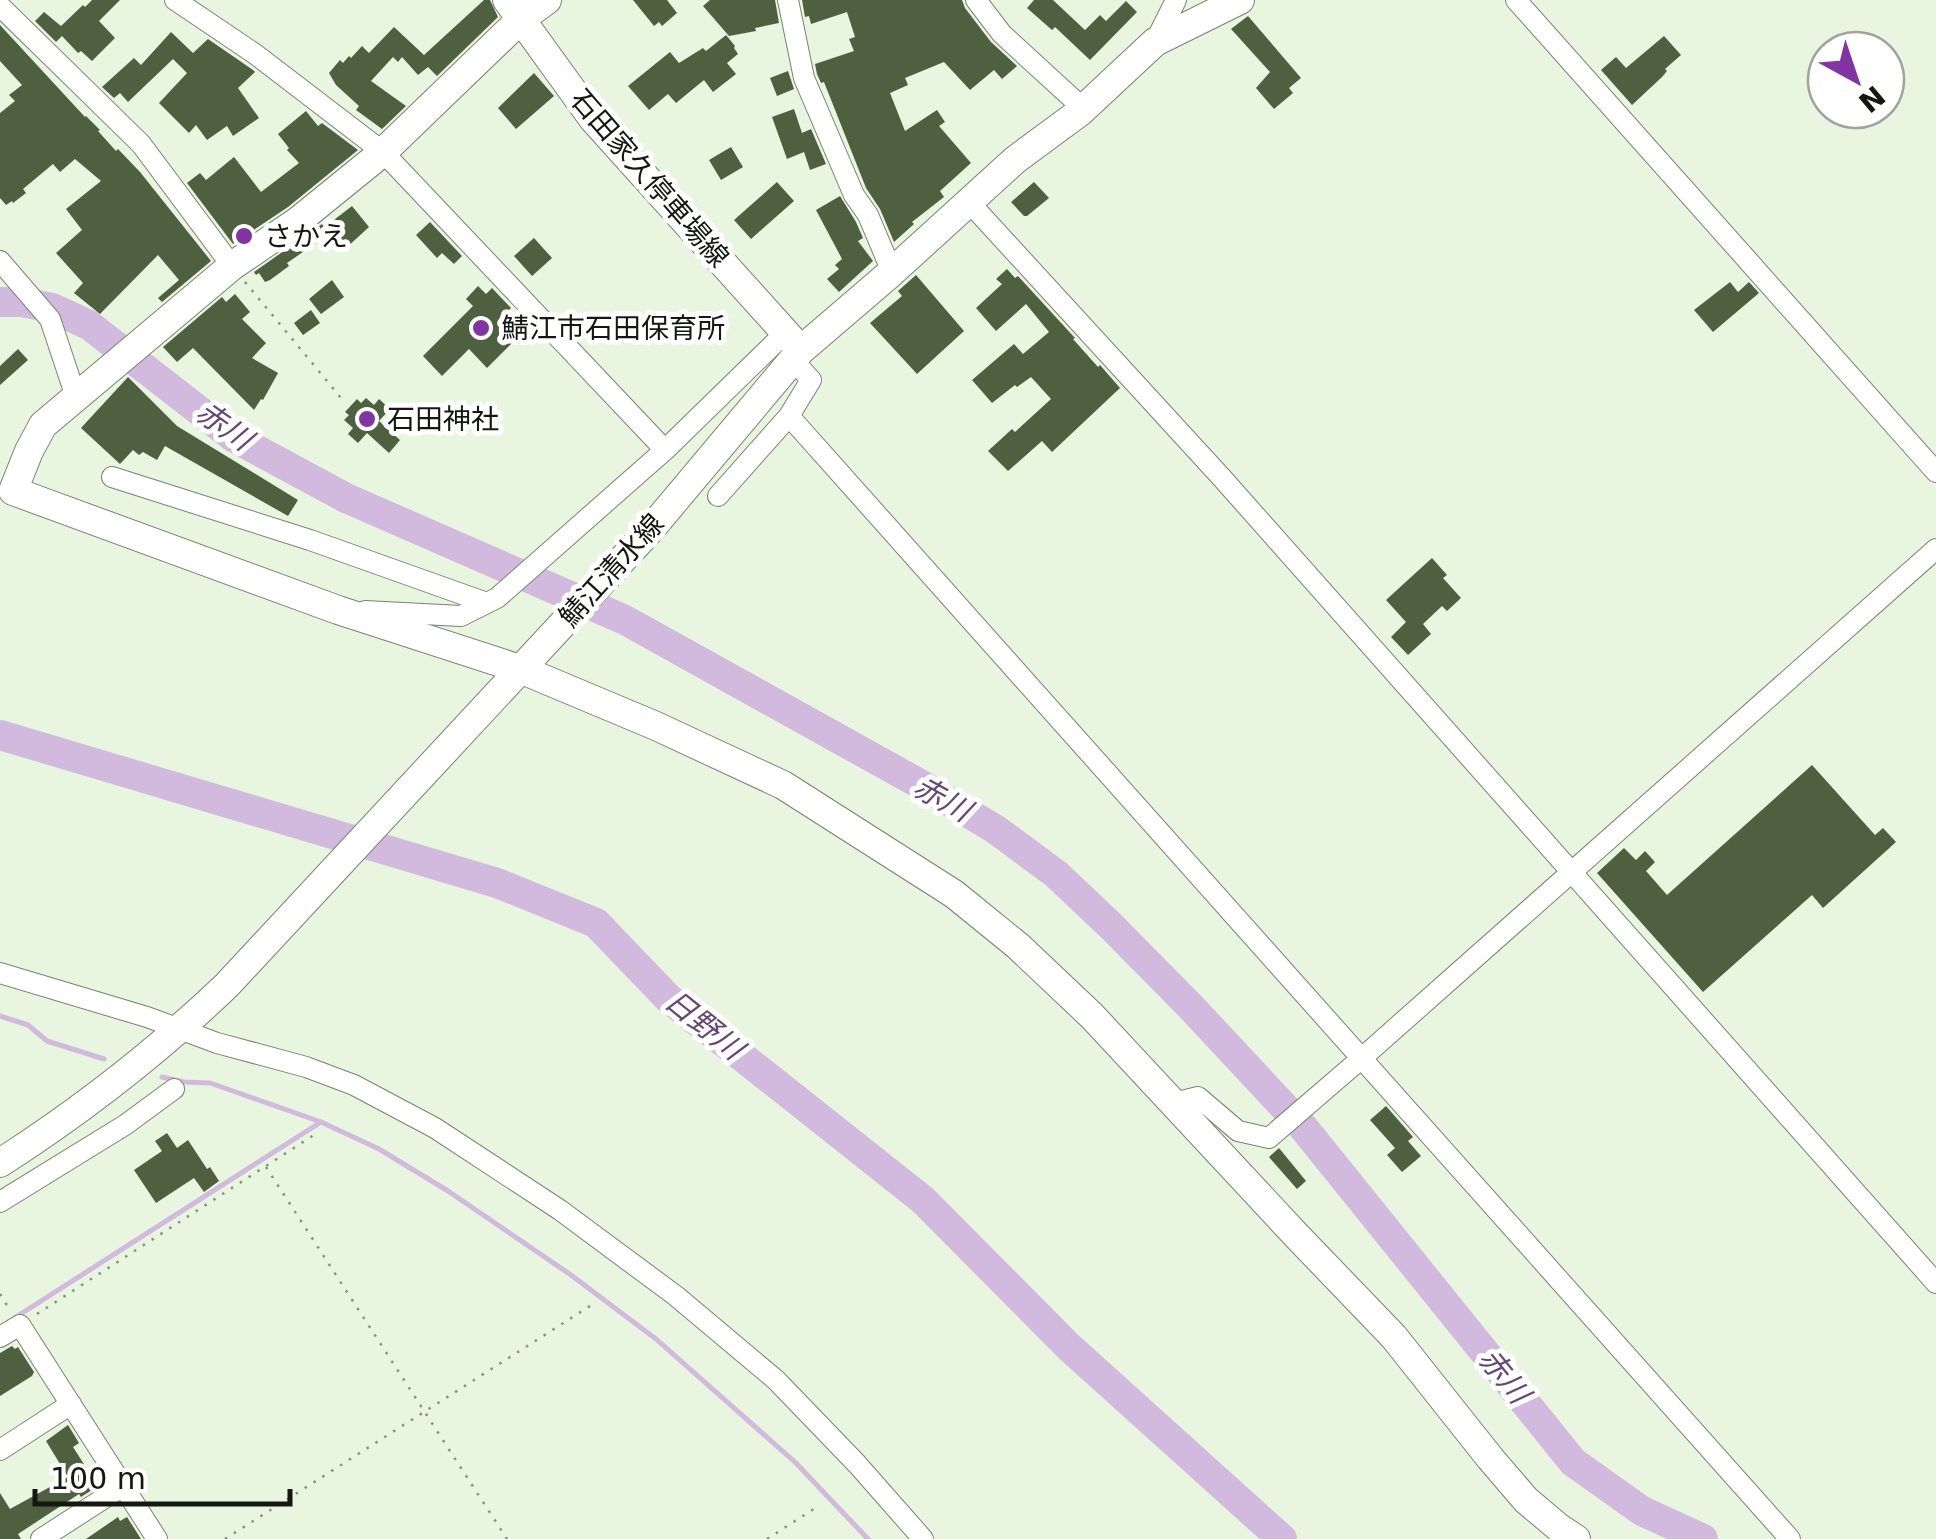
<svg xmlns="http://www.w3.org/2000/svg" width="1936" height="1539" font-family="'DejaVu Sans','Noto Sans JP',sans-serif">
	<style>
		.lines { fill: none; stroke-linecap: round; stroke-linejoin: round }
		.stream { stroke: #d1badd; stroke-width: 5 }
		.river { stroke: #d1badd; stroke-width: 30 }
		.building { fill: #4f6040 }
		.street-casing { stroke: #788370; stroke-width: 22 }
		.secondary-casing { stroke: #788370; stroke-width: 30 }
		.path { stroke: #899282; stroke-width: 2.5; stroke-dasharray: 2.5 8; stroke-linecap: butt }
		.street { stroke: #fff; stroke-width: 20 }
		.secondary { stroke: #fff; stroke-width: 28 }
		.poi-dot { fill: #8334a4; stroke: #fff; stroke-width: 4 }
		.labels { text-anchor: middle; stroke-width: 10; stroke-linejoin: round; paint-order: stroke }
		.street-label { font-size: 28px; fill: #141810; stroke: #fff }
		.poi-label { font-size: 28px; fill: #141810; stroke: #fff; text-anchor: start }
		.water-label { font-size: 30px; font-style: italic; fill: #664676; stroke: #fff }
	</style>
	<rect width="100%" height="100%" fill="#e8f5df"/>
	<g class="lines">
		<!-- stream -->
		<path class="stream" d="M0,1016L28,1025L47,1041L104,1059
			M162,1077L184,1082L210,1083L321,1122L379,1149L448,1191L571,1275L656,1339L795,1462L868,1539
			M16,1317L321,1122"/>
		<!-- river -->
		<path class="river" d="M0,302H22L52,308L89,325L233,437L346,498L625,620L920,784L995,829L1056,874L1111,926L1191,1007L1303,1127L1573,1462L1642,1511L1703,1539
			M0,735L497,883L596,923L668,998L923,1200L1069,1347L1282,1539"/>
	</g>
	<!-- building -->
	<path class="building" d="M92,0H120L99,21L115,38L92,61L81,51L78,53L62,36L56,42L35,21L44,12L61,26L83,5L85,7Z
		M484,0H490L498,17L437,76L428,67L418,75L402,57L398,62L393,57L371,81L406,106L382,129L356,110L359,106L336,85L329,73L340,60L343,63L349,56L351,58L362,46L369,53L394,27L424,55Z
		M633,0H667L677,13L662,26L659,22L654,26Z
		M710,0H775L779,23L755,28L756,31L729,36L703,6Z
		M802,0H962L965,8L991,42L1017,66L1002,79L994,70L970,90L944,62L905,78L908,85L890,93L905,131L937,110L945,122L939,126L971,163L940,191L944,197L912,222L914,224L894,242L880,209L866,188L824,82L821,83L817,74L815,64L854,51L849,39L855,37L847,12L811,24L809,16L805,17Z
		M1034,0H1053L1085,30L1100,15L1106,21L1126,1L1137,12L1090,60L1055,27L1052,30L1027,8Z
		M1248,16L1301,78L1289,88L1293,93L1274,109L1256,88L1270,72L1231,29Z
		M0,25L85,117L86,116L100,130L98,131L116,151L118,149L140,172L211,261L162,302L158,298L179,280L158,255L100,314L74,293L83,283L56,253L82,230L66,209L101,181L75,159L60,172L53,164L23,189L26,193L13,203L12,201L6,205L0,198V113L15,101L9,95L22,85L0,61Z
		M171,32L193,53L208,39L253,70L255,72L238,88L259,118L233,136L227,126L207,140L196,125L189,133L159,103L187,73L173,59L128,102L120,93L114,98L102,87L134,58L141,65Z
		M726,35L735,46L734,48L738,54L727,63L736,74L713,92L704,80L676,103L668,94L649,110L628,86L670,52L679,63L703,48L706,51Z
		M1664,36L1681,55L1665,69L1667,71L1662,77L1632,105L1601,70L1616,57L1626,68Z
		M788,71L794,89L777,96L770,78Z
		M534,73L554,96L516,129L498,108Z
		M794,109L802,133L811,129L826,164L810,170L804,152L787,159L772,117Z
		M306,111L318,126L322,123L358,150L288,207L233,244L187,183L200,173L206,180L234,157L261,192L299,163L287,150L289,148L278,134Z
		M731,147L743,167L721,180L709,160Z
		M777,182L794,201L751,239L734,220Z
		M1034,182L1049,198L1027,216H1024L1011,202Z
		M840,196L856,222L863,238L858,241L873,261L839,292L827,279L839,269L835,265L842,259L816,210Z
		M352,206L369,227L345,249L326,226Z
		M430,222L462,256L454,264L442,253L437,258L416,235Z
		M322,224L329,234L287,263L289,266L270,280L265,282L259,273L256,275L254,272Z
		M534,238L552,258L532,276L514,256Z
		M1007,269L1015,278L1018,276L1075,338L1073,339L1098,367L1100,365L1120,388L1052,452L1042,441L1008,471L988,451L1012,429L1015,432L1051,399L1031,377L1017,387L1015,385L992,403L972,380L1014,344L1023,354L1049,332L1026,304L996,331L976,308L1002,284L996,279Z
		M916,275L964,331L917,374L870,323L902,296L898,291Z
		M332,280L344,297L321,314L309,299Z
		M1730,282L1738,292L1749,282L1759,293L1713,332L1694,310Z
		M478,286L486,294L492,288L511,308L507,312L518,324L505,336L512,343L487,368L469,349L442,376L423,356L473,306L466,299Z
		M235,294L250,312L242,319L266,343L252,358L278,373L263,400L261,399L254,410L193,348L177,362L163,347L222,297L226,302Z
		M311,310L320,323L303,335L294,323Z
		M18,349L28,360L0,385V366Z
		M128,377L177,426L298,500L288,516L165,446L157,460L143,452L139,455L133,450L120,464L81,428Z
		M366,398L374,405L379,399L390,409L379,421L400,440L389,453L367,433L358,443L348,434L353,428L344,420L349,415L345,412L357,399L361,403Z
		M1432,558L1447,575L1443,578L1461,598L1447,611L1442,606L1423,624L1431,634L1408,655L1391,637L1406,622L1386,600Z
		M1812,765L1875,835L1883,828L1896,842L1823,908L1812,895L1703,992L1597,873L1624,848L1636,860L1645,851L1655,862L1646,871L1667,895Z
		M1386,1106L1413,1137L1408,1141L1421,1156L1402,1172L1387,1155L1395,1148L1370,1120Z
		M167,1133L177,1148L188,1140L207,1169L210,1167L219,1181L204,1192L194,1178L156,1203L134,1170L162,1151L155,1141Z
		M1279,1148L1306,1181L1297,1189L1269,1157Z
		M12,1346L15,1349L18,1347L34,1372L32,1376L0,1396V1353Z
		M68,1425L79,1443L73,1447L98,1486L81,1497L79,1494L18,1534L21,1539H0V1493L10,1509L68,1477L46,1441Z
		M118,1517L120,1521L127,1517L141,1539H86Z"/>
	<g class="lines">
		<!-- street casing -->
		<g class="street-casing">
			<path id="street" d="M175,0L255,54L383,152L665,450
				M788,0L804,78L854,195L868,215L892,272
				M976,0L1002,34L1074,100L1080,112
				M1516,0L1936,472
				M0,6L141,144L232,266
				M1155,42L1176,0
				M969,202L1222,478L1936,1283
				M0,261L50,319L76,397
				M789,416L1790,1539
				M112,477L310,540L487,603
				M718,496L789,416L811,380L793,360
				M365,611L461,616L497,598L665,450L785,333
				M0,973L147,1017L217,1043L306,1067L354,1085L435,1128L560,1210L676,1296L776,1380L857,1464L923,1539
				M1174,1103L1198,1097L1238,1131L1269,1138L1363,1057L1936,549
				M0,1202L125,1125L174,1089
				M0,1337L20,1325L157,1539
				M0,1450L71,1404
				M41,1539L123,1486"/>
		</g>
		<!-- secondary casing -->
		<g class="secondary-casing">
			<path id="secondary" d="M507,0L593,119L801,350
				M547,0L520,20L383,152L298,221L232,266L43,425L29,451L13,491L338,610L520,669L656,726L783,785L954,894L1018,946L1092,1016L1295,1234L1394,1337L1490,1458L1526,1500L1558,1527L1576,1539
				M0,1163C81,1111 158,1051 227,985L650,530L801,350L892,272L1015,160L1080,112L1155,42L1240,0"/>
		</g>
		<!-- path -->
		<path class="path" d="M245,282L341,398
			M266,1167L507,1539
			M0,1294L10,1310
			M37,1314L317,1133
			M225,1539L590,1306
			M767,1539L820,1505"/>
		<!-- street -->
		<use href="#street" class="street"/>
		<!-- secondary -->
		<use href="#secondary" class="secondary"/>
	</g>
	<!-- markers -->
	<g class="poi-dot">
		<circle cx="244" cy="236" r="10"/>
		<circle cx="481" cy="328" r="10"/>
		<circle cx="367" cy="419" r="10"/>
	</g>
	<g class="labels">
		<!-- street labels -->
		<g class="street-label">
			<text transform="translate(650 178) rotate(49)" y="10">石田家久停車場線</text>
			<text transform="translate(611 570) rotate(-48)" y="10">鯖江清水線</text>
		</g>
		<!-- poi labels -->
		<g class="poi-label">
			<text x="264" y="246">さかえ</text>
			<text x="501" y="338">鯖江市石田保育所</text>
			<text x="387" y="429">石田神社</text>
		</g>
		<!-- water labels -->
		<g class="water-label">
			<text transform="translate(224 426) rotate(35)" y="10">赤川</text>
			<text transform="translate(942 799) rotate(29)" y="10">赤川</text>
			<text transform="translate(704 1025) rotate(39)" y="10">日野川</text>
			<text transform="translate(1504 1376) rotate(51)" y="10">赤川</text>
		</g>
	</g>
	<!-- north arrow -->
	<g transform="translate(1856 80) rotate(140)"><circle r="48" fill="#ffffff" stroke="#a1a39f" stroke-width="2.5"/>
	<path d="M0-8L18 38L0 25L-18 38Z" fill="#8334a4"/>
	<text y="-15" font-size="28" font-weight="bold" text-anchor="middle" fill="#141810">N</text>
	</g>
	<!-- scale -->
	<path d="M35 1489v15h255v-15" fill="none" stroke="#141810" stroke-width="5"/>
	<text x="50" y="1489" font-size="30" fill="#141810" stroke="#ffffff" stroke-width="8" paint-order="stroke">100 m</text>
</svg>
